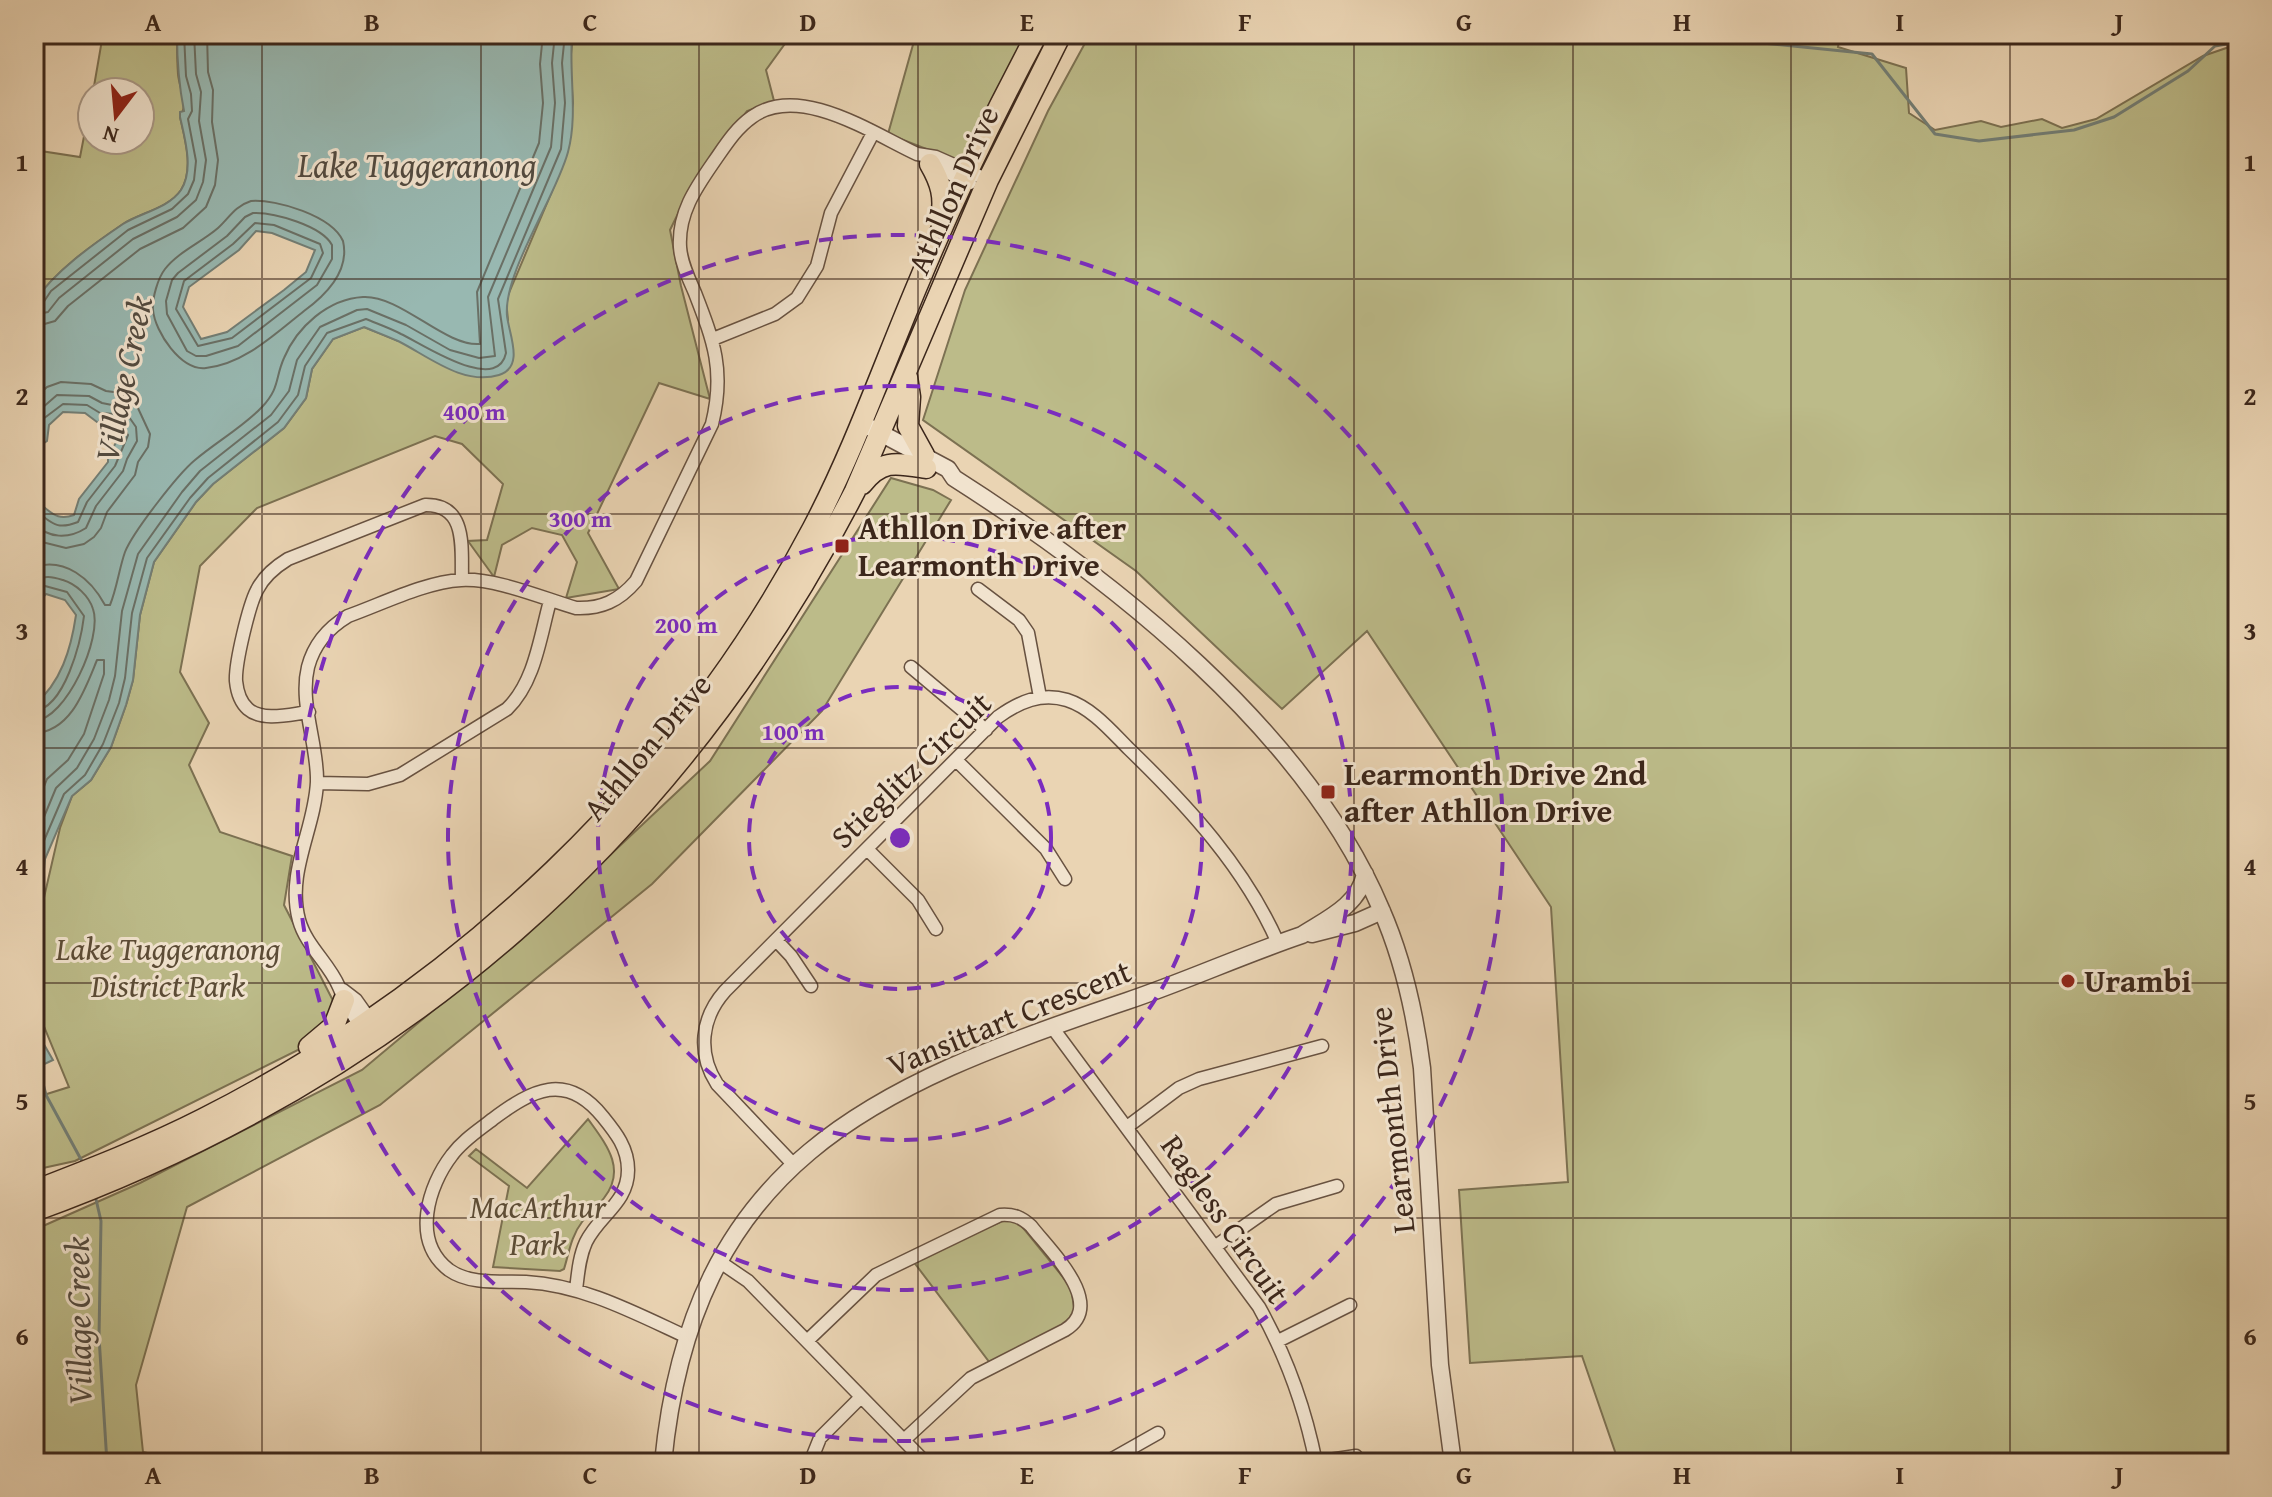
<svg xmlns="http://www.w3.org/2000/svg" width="2272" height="1497" font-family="'Gentium Book Plus',serif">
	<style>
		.green { fill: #bcbb89; stroke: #7c7152; stroke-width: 2 }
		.water { fill: #98b8b1; stroke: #737e75; stroke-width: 2; fill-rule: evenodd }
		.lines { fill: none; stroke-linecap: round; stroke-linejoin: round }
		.shore { stroke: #6a7066; stroke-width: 2 }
		.stream { stroke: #737e75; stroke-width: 3 }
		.minor-casing { stroke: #685241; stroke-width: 15 }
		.tertiary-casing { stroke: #685241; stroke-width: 19 }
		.primary-casing { stroke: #3c271b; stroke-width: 23 }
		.minor { stroke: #f1e3ce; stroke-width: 12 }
		.tertiary { stroke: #f1e3ce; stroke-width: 16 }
		.primary { stroke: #ead4b3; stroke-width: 20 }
		.grid { fill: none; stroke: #3c271b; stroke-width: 2; stroke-opacity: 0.55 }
		.ring { fill: none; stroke: #7b2cbf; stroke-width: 4; stroke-dasharray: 14 10 }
		.poi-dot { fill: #8f2418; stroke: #f1e3ce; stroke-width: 3 }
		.labels { text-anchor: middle; stroke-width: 6; stroke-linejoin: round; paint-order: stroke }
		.street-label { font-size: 32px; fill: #3c271b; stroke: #f1e3ce }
		.poi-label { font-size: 32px; font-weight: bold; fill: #3c271b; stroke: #f1e3ce; text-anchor: start }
		.park-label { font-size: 32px; font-style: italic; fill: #5c4c36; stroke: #f1e3ce }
		.water-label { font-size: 34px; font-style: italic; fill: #534b40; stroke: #f1e3ce }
		.centre { fill: #7b2cbf; stroke: #f1e3ce; stroke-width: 4 }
		.ring-label { font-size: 24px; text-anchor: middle; font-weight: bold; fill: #7b2cbf; stroke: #f1e3ce; stroke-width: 6; stroke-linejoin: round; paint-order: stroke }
		.neatline { fill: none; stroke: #3c271b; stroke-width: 3 }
		.grid-label { font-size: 26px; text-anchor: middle; font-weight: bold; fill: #3c271b }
	</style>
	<rect width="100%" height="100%" fill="#ead4b3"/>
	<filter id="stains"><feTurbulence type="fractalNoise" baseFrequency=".0025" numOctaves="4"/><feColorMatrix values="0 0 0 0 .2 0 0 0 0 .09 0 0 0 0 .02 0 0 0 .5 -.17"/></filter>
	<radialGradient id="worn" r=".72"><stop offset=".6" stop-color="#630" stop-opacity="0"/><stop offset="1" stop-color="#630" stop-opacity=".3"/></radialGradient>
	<!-- green -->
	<path class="green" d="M103,34H177C177,47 177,61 178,74C179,88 189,104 180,117C185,139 194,170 181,190C169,208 140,213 123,224C92,245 55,271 34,302V150L80,157L92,95V140H140V92H93Z
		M576,34H792L766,70L774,101L747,111L691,187L670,230L681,286L710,399L659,383L588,533L619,589L566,598L577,562L562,535L532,528L502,545L494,577L468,541L487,540L503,484L462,444L435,436L257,508L200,566L180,672L209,723L189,765L220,832L292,856L284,905L346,1026L75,1161L34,1170V1098L69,1087L38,1012L34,941L60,828L72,796L91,780L111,747L126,705L133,680L140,615L154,562L196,502L213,484L284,428L306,398L312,369L333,339L364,327L398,341L508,320L506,300L561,170L573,103L570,63L573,36Z
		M916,34H1028L962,163L888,134Z
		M1090,34H1840L1838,47L1906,68L1909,113L1935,130L1981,121L2001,127L2042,119L2062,128L2096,119L2203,56L2238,44V1463H1619L1582,1356L1470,1363L1459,1190L1568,1182L1551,907L1367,631L1282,709L1136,571L923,420L965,290L1048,111Z
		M891,478L933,490L951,500L822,711L652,884L380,1105L187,1207L136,1385L143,1452L191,1463H45L34,1460V1230L140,1183L362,1070L541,920L710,761Z
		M588,1119C606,1144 627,1169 604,1198C597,1207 588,1213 582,1222C571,1236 569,1253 564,1269L560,1271L493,1267L509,1186L469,1156L476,1149L527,1188Z
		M1007,1219L1020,1224L1071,1287L1075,1314L1067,1324L990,1363L913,1261Z"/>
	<!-- water -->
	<path class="water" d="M177,34H576L572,37C569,75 578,115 568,152C556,197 503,273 507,316C509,334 525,367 499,375C463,386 428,356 398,341C387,336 376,332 364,327L333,339L312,369L306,398L284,428L213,484L196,502L154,562L140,615L133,680L126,705L111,747L91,780L72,796L45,859L42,889L34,914V705C61,683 71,649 76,615L65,600L46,594L34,609V302C55,271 92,245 123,224C140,213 169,208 181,190C194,170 185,139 180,117V112L184,111C179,86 177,60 177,34ZM256,231L272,233L315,250L306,272L284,290L227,332L201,339L183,307L189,287L239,250ZM63,412L85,413L97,422L111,421L120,436L108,456V462L79,499L74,515C55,522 51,510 36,502C42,484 45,466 37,448L47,441L49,425Z
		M34,1019L38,1034L53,1060L34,1069Z"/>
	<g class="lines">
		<!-- shore -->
		<path class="shore" d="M251,201C277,199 332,216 343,241C350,271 326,295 304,311C275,334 244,364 206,368C181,371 155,332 153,310C152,298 158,278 165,269C178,252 202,242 218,228C229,218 235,206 251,201Z
			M253,213C274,212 322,226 332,245V259L317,285L238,346L206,356H196L187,351L167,314L166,301L172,280L178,273L227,236L245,217Z
			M255,223L274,225L320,244L323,253L311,278L232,338L198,346L176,309L184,281L233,244Z
			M34,305L43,303L51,291L128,230L172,209L188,194L194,180L196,161L188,119L192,111L191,94L186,76L184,34
			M34,315L48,312L59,298L133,239L177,217L196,200L203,182L206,160L199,121L201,92L196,74L194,34
			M34,327L55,321L68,306L140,249L183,228L206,207L215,185L218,160L212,122L213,90L208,72L207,34
			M34,399L47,387L61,382L91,384L106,391L121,393L137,406L150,434L148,447L138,462L135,475L107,512L101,528L94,537L84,544L66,548L34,540
			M34,415L57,395L89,396L102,403L122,407L136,427L137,441L127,459L123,471L96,506L86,528C69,539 48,539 34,523
			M34,441L39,436L43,419L63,404L87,405L100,413L115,414L128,435L115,466L87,502L78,522C55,531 52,522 34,510
			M34,567C65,557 91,579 105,605H110C117,588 119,569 125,552C133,532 178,474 195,460C216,442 243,427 262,407C280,388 275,378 284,358C297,327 328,299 363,297C401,295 445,347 480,344L477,292L539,143L543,103L540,64L543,34
			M34,581C45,575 52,577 63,580C76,584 89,596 93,609C103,637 66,720 34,721
			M34,596L45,586L67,592L84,616C81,641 65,708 34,711
			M34,733C71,732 85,689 97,660H104V674L84,734L68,760L47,779L34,812
			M34,841L56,788L77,768L94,739L109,700L115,676L122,611L138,554L182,492L200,471L271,415L289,391L297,360L320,327L357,310L367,309L406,325L450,350L479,358L495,356L488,297L551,147L555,103L552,63L555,34
			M34,886L37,857L64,794L85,775L103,744L119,703L125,678L132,613L147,558L190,498L208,478L278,422L298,395L305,366L327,333L366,319C378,324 390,328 401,334C421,343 497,395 506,353L498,299L561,149L565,103L562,63L565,34"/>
		<!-- stream -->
		<path class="stream" d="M1725,34L1743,41L1872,54L1935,134L1979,141L2074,130L2114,117L2188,71L2215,46L2238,42
			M38,1064L46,1095L84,1165
			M95,1195L101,1221L99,1337L107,1463"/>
		<!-- minor casing -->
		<g class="minor-casing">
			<path id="minor" d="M932,165L970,183
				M713,339L775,314L797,298L817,266L831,213L873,133
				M978,589L1019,620L1028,633L1040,697
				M911,667L986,730
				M309,712C291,714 263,722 248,709C240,702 237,691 236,681C235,663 249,605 257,590C264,576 275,567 288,559L425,505C468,504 461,549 462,580
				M956,760L1046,849L1065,879
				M317,783L368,784L400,775L507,709C535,682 540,637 550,601
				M867,849L918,900L936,929
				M776,940L791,956L811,986
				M343,990L356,1000L373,1024
				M1052,1027L1259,1307C1287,1357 1305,1407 1316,1463
				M362,1030C354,1016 345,1002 339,987C329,963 306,946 299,920C286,872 315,829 317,782C318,744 299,704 308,667C314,644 328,628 348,616C382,604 425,582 461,580C496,578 542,598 576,608C601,609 619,601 636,581L712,424C725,371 714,342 695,293C689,279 681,263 680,247C678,214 695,189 713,163C725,146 735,129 752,117C799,83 872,133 917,154L936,157L988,180
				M1127,1127L1179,1088L1199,1079L1322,1046
				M793,1164L717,1084C697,1053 701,1018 725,991L998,717C1019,702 1041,692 1067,700C1092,708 1111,731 1129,749C1188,806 1245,868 1278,943
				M1216,1246L1276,1204L1337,1186
				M720,1262L748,1281L926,1463
				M576,1290C578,1274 579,1257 586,1242C599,1215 628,1203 628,1170C628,1148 616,1133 603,1117C566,1071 532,1090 493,1119C479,1130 463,1140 452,1155C428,1186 411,1241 449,1270C470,1285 502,1281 526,1282C583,1285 635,1313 687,1337
				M807,1341L876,1275L1000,1215C1014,1214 1021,1217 1031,1226C1051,1252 1107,1304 1065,1330L971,1378L904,1440
				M1278,1341L1350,1305
				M1316,1462L1356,1456
				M810,1463L820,1438L861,1397
				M1105,1463L1158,1433"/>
		</g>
		<!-- tertiary casing -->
		<g class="tertiary-casing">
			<path id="tertiary" d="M871,428L948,469L954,478C1114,580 1306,731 1381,909C1403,959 1415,1013 1422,1068L1440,1365L1453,1463
				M1312,934L1355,923L1382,911
				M663,1463C692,1163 870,1087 1127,1001C1186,981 1243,955 1302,935C1327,919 1359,905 1365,874"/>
		</g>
		<!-- primary casing -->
		<g class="primary-casing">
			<path id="primary" d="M930,164C941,183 945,197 941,219
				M907,377L910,397L908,426L924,455
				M862,484C882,459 896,463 926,468
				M309,1047L334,1026L344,1000
				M34,1191C91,1169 148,1147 203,1119C458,990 680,782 813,528C855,448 885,361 920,279C955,195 994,114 1037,34
				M34,1211C400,1078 677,838 855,491L988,180L1061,34"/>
		</g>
		<!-- minor -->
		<use href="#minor" class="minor"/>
		<!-- tertiary -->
		<use href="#tertiary" class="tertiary"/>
		<!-- primary -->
		<use href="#primary" class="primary"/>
	</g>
	<!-- grid -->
	<path class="grid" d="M262,34V1463M481,34V1463M699,34V1463M918,34V1463M1136,34V1463M1354,34V1463M1573,34V1463M1791,34V1463M2010,34V1463M34,279H2238M34,514H2238M34,748H2238M34,983H2238M34,1218H2238"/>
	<!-- distance rings -->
	<g class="ring">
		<circle cx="900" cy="838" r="151"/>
		<circle cx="900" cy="838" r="302"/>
		<circle cx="900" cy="838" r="452"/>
		<circle cx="900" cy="838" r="603"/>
	</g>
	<!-- markers -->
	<g class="poi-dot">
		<rect x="834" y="538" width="16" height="16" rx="4"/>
		<rect x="1320" y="784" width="16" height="16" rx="4"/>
		<circle cx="2068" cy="981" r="8"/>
	</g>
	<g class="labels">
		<!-- street labels -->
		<g class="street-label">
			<text transform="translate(953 190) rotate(-66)" y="11">Athllon Drive</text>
			<text transform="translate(647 747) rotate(-50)" y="11">Athllon Drive</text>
			<text transform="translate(911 770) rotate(-44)" y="11">Stieglitz Circuit</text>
			<text transform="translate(1009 1018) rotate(-22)" y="11">Vansittart Crescent</text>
			<text transform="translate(1392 1120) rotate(-96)" y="11">Learmonth Drive</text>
			<text transform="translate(1225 1219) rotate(55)" y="11">Ragless Circuit</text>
		</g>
		<!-- poi labels -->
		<g class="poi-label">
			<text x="858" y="539">Athllon Drive after<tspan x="858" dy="37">Learmonth Drive</tspan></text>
			<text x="1344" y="785">Learmonth Drive 2nd<tspan x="1344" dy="37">after Athllon Drive</tspan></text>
			<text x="2084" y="992">Urambi</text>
		</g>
		<!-- park labels -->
		<g class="park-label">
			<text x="168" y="960">Lake Tuggeranong<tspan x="168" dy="37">District Park</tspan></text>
			<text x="538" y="1218">MacArthur<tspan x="538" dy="37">Park</tspan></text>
		</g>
		<!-- water labels -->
		<g class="water-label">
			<text x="417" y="177">Lake Tuggeranong</text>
			<text transform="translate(123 379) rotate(-78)" y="12">Village Creek</text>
			<text transform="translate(78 1321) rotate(-91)" y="12">Village Creek</text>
		</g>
	</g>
	<circle cx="900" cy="838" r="12" class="centre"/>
	<g class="ring-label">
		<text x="474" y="420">400 m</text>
		<text x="580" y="527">300 m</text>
		<text x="686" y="633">200 m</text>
		<text x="793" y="740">100 m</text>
	</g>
	<!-- margin -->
	<rect width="2272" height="1497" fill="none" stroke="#ead4b3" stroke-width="88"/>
	<!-- north arrow -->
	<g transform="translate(116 116) rotate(196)"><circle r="38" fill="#f1e3ce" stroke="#a99886" stroke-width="2"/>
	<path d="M0-6L14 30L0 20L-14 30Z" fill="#8f2418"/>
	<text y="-12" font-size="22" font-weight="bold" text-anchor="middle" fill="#3c271b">N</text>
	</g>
	<rect x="44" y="44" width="2184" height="1409" class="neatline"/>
	<g class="grid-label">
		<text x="153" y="31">A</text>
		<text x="372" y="31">B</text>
		<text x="590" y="31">C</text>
		<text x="808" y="31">D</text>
		<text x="1027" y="31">E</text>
		<text x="1245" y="31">F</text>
		<text x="1464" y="31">G</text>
		<text x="1682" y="31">H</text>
		<text x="1900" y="31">I</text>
		<text x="2119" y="31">J</text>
		<text x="22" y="171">1</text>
		<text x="2250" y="171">1</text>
		<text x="22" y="405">2</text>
		<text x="2250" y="405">2</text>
		<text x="22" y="640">3</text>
		<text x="2250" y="640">3</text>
		<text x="22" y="875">4</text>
		<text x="2250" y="875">4</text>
		<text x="22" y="1110">5</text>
		<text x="2250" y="1110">5</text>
		<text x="22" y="1345">6</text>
		<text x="2250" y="1345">6</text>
		<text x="153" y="1484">A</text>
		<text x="372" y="1484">B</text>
		<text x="590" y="1484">C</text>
		<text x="808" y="1484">D</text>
		<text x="1027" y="1484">E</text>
		<text x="1245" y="1484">F</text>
		<text x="1464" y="1484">G</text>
		<text x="1682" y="1484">H</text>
		<text x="1900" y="1484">I</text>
		<text x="2119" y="1484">J</text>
	</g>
	<rect width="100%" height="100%" filter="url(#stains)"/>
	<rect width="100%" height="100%" fill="url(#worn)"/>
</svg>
